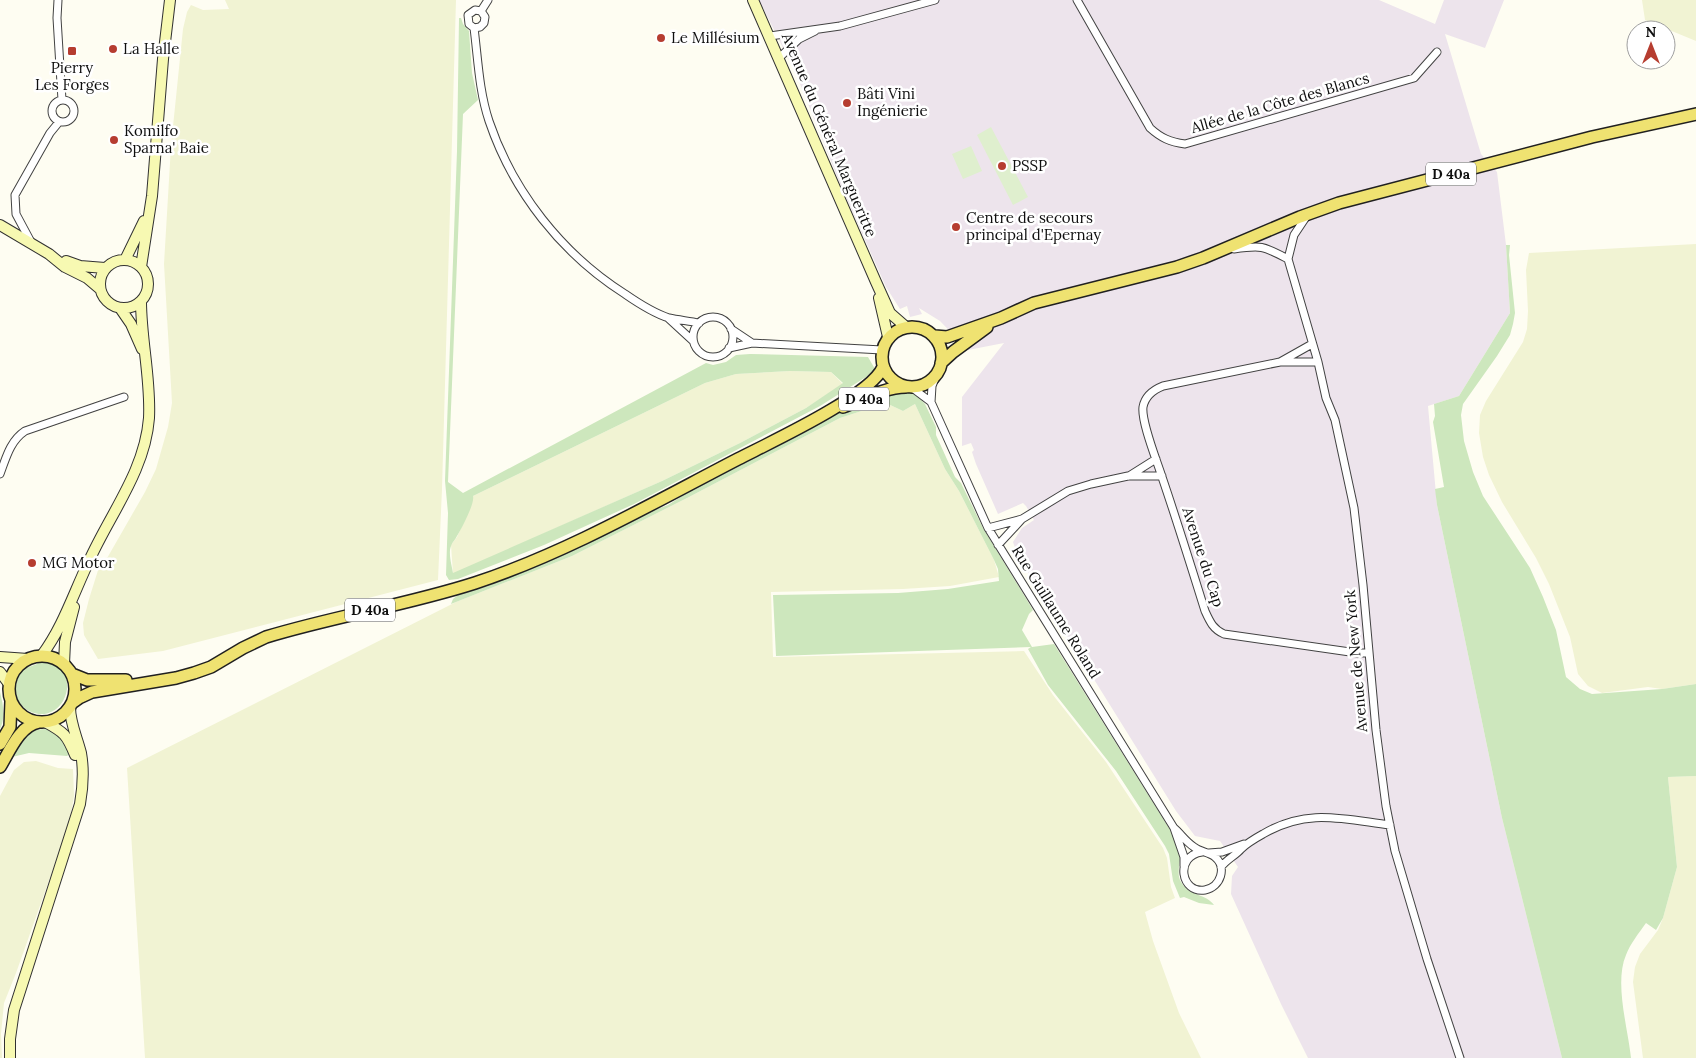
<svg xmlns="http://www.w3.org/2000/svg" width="1696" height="1058" font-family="Lora,serif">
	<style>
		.industrial { fill: #ede4ec }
		.farmland { fill: #f1f3d3 }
		.green { fill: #cde7bd; fill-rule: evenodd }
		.pitch { fill: #dfefce }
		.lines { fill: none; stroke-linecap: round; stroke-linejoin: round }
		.street-casing { stroke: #424242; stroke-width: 9 }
		.secondary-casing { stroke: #313131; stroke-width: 12 }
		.primary-casing { stroke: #202020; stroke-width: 14 }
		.street { stroke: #fff; stroke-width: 7 }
		.secondary { stroke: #f7f9b2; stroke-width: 10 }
		.primary { stroke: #efe271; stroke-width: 11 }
		.poi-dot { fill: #b63d30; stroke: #fff; stroke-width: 2 }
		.labels { text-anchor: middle; stroke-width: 5; stroke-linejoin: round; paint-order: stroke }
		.shield { fill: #fff; stroke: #575757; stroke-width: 1 }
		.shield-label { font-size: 14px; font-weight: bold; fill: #0f0f0f }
		.poi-label { font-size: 15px; fill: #0f0f0f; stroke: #fff; text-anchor: start }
		.street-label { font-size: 15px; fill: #0f0f0f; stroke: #fff }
	</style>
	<rect width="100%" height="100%" fill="#fefdf2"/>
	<!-- industrial -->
	<path class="industrial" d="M759,0H1379L1435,24L1444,0H1504L1485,48L1445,34L1481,154L1497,172L1506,245L1510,313L1459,396L1428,406L1437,505L1502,818L1562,1058H1308L1281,1004L1231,894L1232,876L1238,867L1220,841L1195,836L1176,811L1019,559L1013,542L1022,528L1034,520L1026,506L1023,503L998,514L976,464L972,452L974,450L971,443L962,446V397L1004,343L968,350L940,321L919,308L922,314L910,317L907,306L900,309L886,287L841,186L796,74Z"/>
	<!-- farmland -->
	<path class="farmland" d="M225,0H456L442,489L438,580L163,651L98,659L84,635L83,623L89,599L100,564L106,560L145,492L156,469L168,427L172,403L164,264L171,146L183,29L187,12L191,5L203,10L229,9Z
		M1642,0H1696V41L1645,20Z
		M1696,244V684L1662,689L1648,687L1602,693L1588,686L1578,674L1570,637L1549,584L1536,558L1502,502L1489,475L1483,457L1479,433L1480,415L1486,401L1523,342L1527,329L1528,311L1526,270L1529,253Z
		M790,371L831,372L843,384L806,408L740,443L662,481L453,574L451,545L457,537L466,517L473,496L705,383L736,374Z
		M886,403L903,411L915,404L945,469L959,491L994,560L999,577L950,586L903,589L771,592L773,657L1024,651L1053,695L1106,762L1163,848L1167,858L1171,887L1175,898L1145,912L1153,941L1179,1013L1201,1058H145L127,768L456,602L572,556L689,497L840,418Z
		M36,761L58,768L73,769L74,796L70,819L57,858L16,973L4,1003L1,1034L2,1058H0V796L14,770L24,762Z
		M1696,776V1058H1643L1633,982L1635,967L1640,954L1658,930L1663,918L1677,867L1668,777Z"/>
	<!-- green -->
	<path class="green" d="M459,18H461L463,24L469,31L472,73L478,100L463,114L448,482L463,493L706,363L713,365L726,362L736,355L750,354L868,357L875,369L866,377L820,406L634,504L544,545L458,579L449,580L446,575L448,513L445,481L457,151ZM790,371L831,372L843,383L806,408L740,443L662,481L453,573C452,566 448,554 451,546C452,542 456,539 457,536C462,528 475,503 473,496L705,383L736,374Z
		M1506,245H1510L1509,255L1515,313L1513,324L1510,335L1497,356L1463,404L1461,415L1464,441L1473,472L1483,496L1530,568L1543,597L1556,630L1566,677L1580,689L1592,694L1662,689L1696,684V776L1668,777L1677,867L1663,918L1656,930L1646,923C1639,933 1630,944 1626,955C1614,983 1628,1028 1631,1058H1562L1502,818L1437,505L1435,489L1444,487L1433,422L1435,416L1434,404L1459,396L1510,313Z
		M897,389L916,394L925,404L936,427V435L955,477L961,483L983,528L1033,610L1029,614L1022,630L1032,647L1054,644L1172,833C1175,840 1180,848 1180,856C1180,867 1175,876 1184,886C1192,896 1206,894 1214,905L1199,903L1184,897L1180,898L1173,881L1169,854L1165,846L1116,771L1048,685L1028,649L1031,647L776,656L773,595L898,593L948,589L999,581L998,569L994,560L959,491L945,469L915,404L903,411L886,403L840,418L689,497L572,556L451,604L453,599L458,595L488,586L527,570L641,515L668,505L709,479L838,413Z
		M39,660C87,662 67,729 29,711C22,707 17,701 15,693C12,682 17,672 24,665L29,667L37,664Z
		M0,692C3,705 6,716 0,729Z
		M45,729L59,734L71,753L67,756L29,753L12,757L25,736L32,730Z"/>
	<!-- pitch -->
	<path class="pitch" d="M991,127L1028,197L1013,205L977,135Z
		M971,146L982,171L963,179L952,154Z"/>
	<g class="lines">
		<!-- street casing -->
		<g class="street-casing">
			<path id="street" d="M58,0L57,18L62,100
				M1077,0L1150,128C1161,138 1170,142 1185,144L1414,78L1437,52
				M481,11L485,17L484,23L480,27L474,28C478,59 479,91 489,121C513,192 562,254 625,294C638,303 653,313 669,318C678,320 689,321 699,323
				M474,28L469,24L468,15L475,10L481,11L488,0
				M770,36L840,26L935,0
				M779,58L799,39L815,31
				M52 111a11 11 0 1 1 22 0a11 11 0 1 1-22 0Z
				M31,242L16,214L15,195L50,133L59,122
				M1234,249C1262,245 1263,246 1288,259L1294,235L1306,217
				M1288,259L1318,362L1326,398L1335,420L1354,508L1363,585L1376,730L1386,806L1395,851L1427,959L1460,1058
				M693 337a20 20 0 1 1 40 0a20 20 0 1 1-40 0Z
				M668,318L693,341
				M731,329L752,343
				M729,348L752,343L882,350
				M1280,362L1312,344
				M1318,362H1280L1163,386C1153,390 1145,396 1143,407C1141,422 1157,461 1162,477C1177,521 1191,566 1205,611C1210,622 1213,629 1224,634L1357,653H1369
				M911,387L931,402L932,386L936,376
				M931,402L988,528L1174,828L1184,857V866
				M0,474C6,458 10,441 25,431L124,397
				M1129,476L1156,459
				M988,528L1022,519L1068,491L1091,484L1128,476H1162
				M998,545L1022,519
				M1174,828C1181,834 1186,842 1194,847C1200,852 1209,852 1215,857C1227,867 1221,887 1205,890C1181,894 1174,856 1202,852
				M1209,853L1222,852L1244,844
				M1221,867C1227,859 1235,856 1241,849C1247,843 1254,839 1263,834C1307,808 1342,819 1390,825"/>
		</g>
		<!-- secondary casing -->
		<g class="secondary-casing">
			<path id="secondary" d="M753,0L876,282L890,313L906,327
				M0,225L49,254L65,267L87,278L100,289
				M100 284a24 24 0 1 1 48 0a24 24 0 1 1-48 0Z
				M125,260L144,221
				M66,261L80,266L105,268
				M141,267L152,196L163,59L170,0
				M879,298L888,337
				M120,308L131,324L142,349
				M42,655C63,627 74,592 89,561C110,514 145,471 149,418C151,379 141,340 141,301
				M0,657L28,659
				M64,664L65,642L74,607
				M0,672L9,684
				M45,722C64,732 67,735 75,755
				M10,1058V1039L14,1010L80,804C83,787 84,770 81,753C77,737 70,723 70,707"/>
		</g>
		<!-- primary casing -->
		<g class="primary-casing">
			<path id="primary" d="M882 357a30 30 0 1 1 60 0a30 30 0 1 1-60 0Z
				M935,336L947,337L1001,318L1034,303L1177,267L1203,258L1300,217L1339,203L1592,137L1696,114
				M941,363L953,352L987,327
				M843,407C862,400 885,387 906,387
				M9 689a33 33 0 1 1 66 0a33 33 0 1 1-66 0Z
				M72,674L87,680H126
				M72,703L79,698L92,692L176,678L194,673L211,667L243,648L266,637C335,616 407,605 475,583C566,553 653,503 738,459C769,443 871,396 883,367
				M0,744L10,727L11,701
				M0,767C9,752 20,725 39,722"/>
		</g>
		<!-- street -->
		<use href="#street" class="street"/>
		<!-- secondary -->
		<use href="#secondary" class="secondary"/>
		<!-- primary -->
		<use href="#primary" class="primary"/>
	</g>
	<!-- markers -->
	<g class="poi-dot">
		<circle cx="661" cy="38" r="5"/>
		<circle cx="113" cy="49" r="5"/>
		<rect x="67" y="46" width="10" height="10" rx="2.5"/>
		<circle cx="847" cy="103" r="5"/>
		<circle cx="114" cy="140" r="5"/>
		<circle cx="1002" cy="166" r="5"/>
		<circle cx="956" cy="227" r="5"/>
		<circle cx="32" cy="563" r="5"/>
	</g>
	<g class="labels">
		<!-- shield labels -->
		<g class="shield">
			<rect x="1426" y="162.5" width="50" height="23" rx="4"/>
			<rect x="839" y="387.5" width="50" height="23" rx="4"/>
			<rect x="345" y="598.5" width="50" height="23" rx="4"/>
		</g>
		<g class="shield-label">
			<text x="1451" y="179">D 40a</text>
			<text x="864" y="404">D 40a</text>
			<text x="370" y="615">D 40a</text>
		</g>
		<!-- poi labels -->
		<g class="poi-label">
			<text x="671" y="43">Le Millésium</text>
			<text x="123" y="54">La Halle</text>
			<text x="72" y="73" text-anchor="middle">Pierry<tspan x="72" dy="17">Les Forges</tspan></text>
			<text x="857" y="99">Bâti Vini<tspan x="857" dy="17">Ingénierie</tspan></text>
			<text x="124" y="136">Komilfo<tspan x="124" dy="17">Sparna' Baie</tspan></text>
			<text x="1012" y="171">PSSP</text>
			<text x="966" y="223">Centre de secours<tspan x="966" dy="17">principal d'Epernay</tspan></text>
			<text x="42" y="568">MG Motor</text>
		</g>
		<!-- street labels -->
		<g class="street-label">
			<text transform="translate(1280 103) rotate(-16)" y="5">Allée de la Côte des Blancs</text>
			<text transform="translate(829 135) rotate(67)" y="5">Avenue du Général Margueritte</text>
			<text transform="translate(1203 557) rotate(72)" y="5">Avenue du Cap</text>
			<text transform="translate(1056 612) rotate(58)" y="5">Rue Guillaume Roland</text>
			<text transform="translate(1356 661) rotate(-95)" y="5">Avenue de New York</text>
		</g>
	</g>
	<!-- north arrow -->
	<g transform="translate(1651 45)"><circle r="24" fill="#ffffff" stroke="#9f9f9f"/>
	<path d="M0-4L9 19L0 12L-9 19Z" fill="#b63d30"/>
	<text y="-8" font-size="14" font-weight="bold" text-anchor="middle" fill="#0f0f0f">N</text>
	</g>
</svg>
